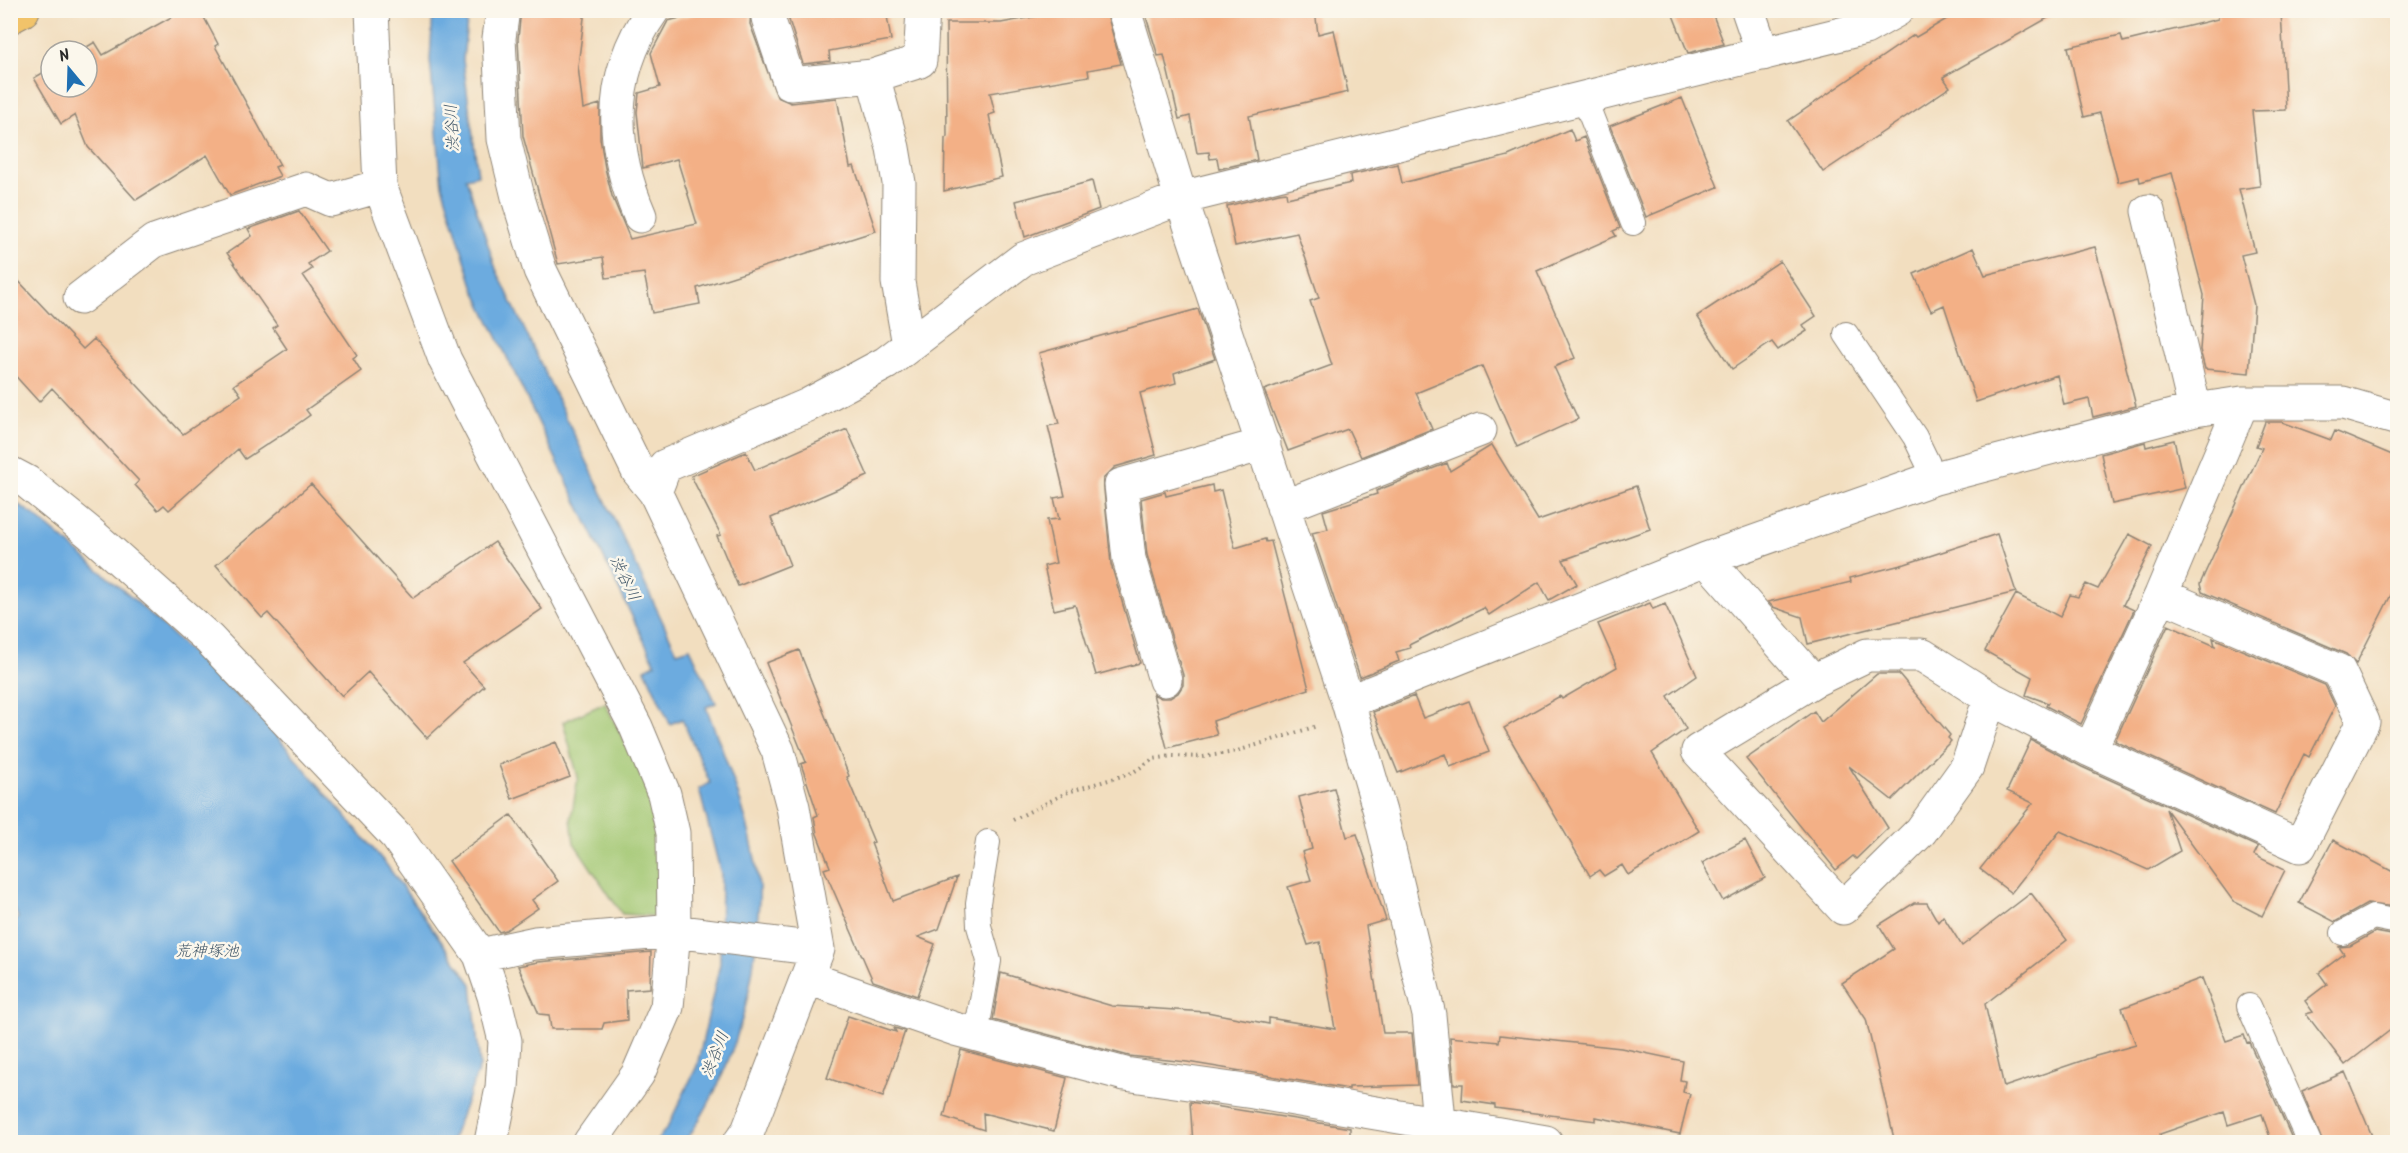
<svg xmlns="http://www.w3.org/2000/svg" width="2408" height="1153" font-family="Kalam,'Klee One',sans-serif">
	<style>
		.green { fill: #a0c670; stroke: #66784e; stroke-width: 1.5 }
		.water { fill: #6cabdf; stroke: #4c6b85; stroke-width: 1.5 }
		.building { fill: #f3b086 }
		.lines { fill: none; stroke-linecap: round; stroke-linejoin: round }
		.lane-casing { stroke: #8e8475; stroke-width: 26 }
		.street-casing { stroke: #8e8475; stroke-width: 35 }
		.highway-casing { stroke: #8e8475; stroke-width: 35 }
		.path { stroke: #8e8475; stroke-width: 4; stroke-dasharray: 1.5 4.5; stroke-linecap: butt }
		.lane { stroke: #fff; stroke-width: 24 }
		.street { stroke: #fff; stroke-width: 33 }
		.highway { stroke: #f1c36a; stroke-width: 33 }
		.labels { text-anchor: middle; stroke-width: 5; stroke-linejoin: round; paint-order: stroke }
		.water-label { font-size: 16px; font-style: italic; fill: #42586a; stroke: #fbf7ec }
	</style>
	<rect width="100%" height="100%" fill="#fbf7ec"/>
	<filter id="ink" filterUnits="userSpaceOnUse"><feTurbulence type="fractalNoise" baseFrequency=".0167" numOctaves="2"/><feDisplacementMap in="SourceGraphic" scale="12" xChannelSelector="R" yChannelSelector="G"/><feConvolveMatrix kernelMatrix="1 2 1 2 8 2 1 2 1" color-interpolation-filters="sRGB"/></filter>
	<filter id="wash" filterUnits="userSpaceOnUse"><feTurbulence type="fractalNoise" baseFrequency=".008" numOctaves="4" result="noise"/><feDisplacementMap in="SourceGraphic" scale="24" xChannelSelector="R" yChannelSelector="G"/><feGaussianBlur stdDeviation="1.35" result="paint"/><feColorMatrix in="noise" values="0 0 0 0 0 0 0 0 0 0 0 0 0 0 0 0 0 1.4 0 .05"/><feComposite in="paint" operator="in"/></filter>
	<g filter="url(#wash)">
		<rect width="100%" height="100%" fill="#f2debf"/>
		<!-- green -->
		<path class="green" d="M605,703L648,788L665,830L668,917L622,914L574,843L571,819L578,777L563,722Z"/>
		<!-- water -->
		<path class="water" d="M433,11H468L463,60L478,175L466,178L496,269L677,652L690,648L716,703L706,707C728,766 753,824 759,887C760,899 758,912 757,924C754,1000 729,1079 685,1142H656L668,1126L697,1066L720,964L721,874L699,789L710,783L682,719L670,724L645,669L655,664L474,289L442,185L430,60Z
			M11,500L33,514L138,603L264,721L386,864L472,984L480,1066L451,1142H11L10,925L18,918L15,910L10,909Z"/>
		<g id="blocks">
			<!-- building -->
			<path class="building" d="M184,10H200L218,44L215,46L280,165L275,167L280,176L230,195L207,155L136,200L88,147L75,115L61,124L34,78L51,68V87H87V51H80L95,42L103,55Z
				M521,10H585L578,66L583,109L600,104V138L605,168L612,196L630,239L697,224L677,159L643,168L637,112L639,93L660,87L651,53L668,21L711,10H751L750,24L777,97L791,103L837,98L850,167L854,166L876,231L697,288L700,304L652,313L644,273L606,278L603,257L558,264L523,136L518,39Z
				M792,10H886L891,40L829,51L830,61L803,64L789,20Z
				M1071,10H1106L1121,64L1088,70L1089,76L990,93L995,113L989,115L1002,177L944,191L945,138L947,137L946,23H1001Z
				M1144,10H1315L1318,34L1334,30L1348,92L1249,116L1257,160L1219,169L1217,158L1210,159L1209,152L1197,153L1190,116L1179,119L1164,55L1158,56Z
				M1671,10H1711L1724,44L1688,53Z
				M1962,10H2062L1943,77L1950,87L1823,172L1788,121L1914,35L1916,37Z
				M2218,10H2281L2286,110L2252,111L2260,186L2239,189L2255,252L2241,255L2254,305L2249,373L2205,369L2200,350L2204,295L2172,173L2140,182L2139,177L2118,182L2100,113L2084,117L2068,47L2121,35L2123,42L2218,19Z
				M1682,98L1718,187L1646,217L1610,126Z
				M1570,129L1575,141L1584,137L1620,228L1613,231L1616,236L1537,271L1575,358L1554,367L1578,419L1517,447L1482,366L1416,393L1432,429L1361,457L1348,429L1288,451L1264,390L1332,365L1310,301L1319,298L1297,233L1235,246L1227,206L1279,193L1286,192L1287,198L1351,183L1350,175L1398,164L1402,183L1508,156Z
				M1092,181L1099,209L1025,237L1016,201Z
				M299,211L327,251L308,264L312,269L303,275L357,355L353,358L361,371L306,410L310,415L292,428L245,459L238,449L169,510L164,505L158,510L135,485L139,481L52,388L39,402L10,370V272L83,349L94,339L183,434L241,395L234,385L287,349L273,328L277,325L227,253L252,236L248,229Z
				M2095,247L2136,406L2093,417L2089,399L2064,405L2057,375L1976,402L1944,305L1931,311L1914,274L1973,248L1985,275Z
				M1780,261L1816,316L1803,325L1807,331L1778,350L1772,342L1732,369L1697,316Z
				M1198,309L1215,359L1174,373L1176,383L1140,393L1156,455L1115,467L1103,479L1111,564L1140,663L1096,675L1075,605L1054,610L1044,566L1056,563L1047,520L1059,519L1054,498L1065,496L1048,426L1059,424L1039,353Z
				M2265,422H2282L2331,440L2335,431L2397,457V583L2356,664L2346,654L2202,592L2200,584L2262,448L2256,446Z
				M847,429L868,476L771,518L790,565L738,586L717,536L721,535L691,476L746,452L755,470Z
				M2174,440L2185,488L2112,504L2101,454L2145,442L2146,447Z
				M1492,445L1538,520L1636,486L1650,529L1563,560L1577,584L1549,600L1539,582L1489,615L1484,608L1409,645L1410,648L1396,652L1399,661L1360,677L1312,533L1328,529L1323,511L1377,494L1376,491L1447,463L1450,471Z
				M311,484L413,598L495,542L542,609L463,663L484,686L427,738L368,672L342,696L268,613L262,618L216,565Z
				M1212,485L1213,492L1221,490L1235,548L1265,539L1266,542L1271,541L1309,689L1213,721L1217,735L1167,748L1153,694L1161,698H1170L1178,693L1183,685V675L1147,555L1141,499L1165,492L1166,496Z
				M1997,534L2016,592L1808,644L1802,617L1773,607L1768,602L1851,582L1850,578L1905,564Z
				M2129,534L2152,546L2123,605L2134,610L2081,724L2046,706L2048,703L2026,695L2032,677L1985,651L2016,594L2060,617L2070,595L2078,597L2086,584L2098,589Z
				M1650,603L1653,609L1665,604L1697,676L1668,696L1686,729L1652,753L1699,831L1628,875L1622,865L1604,876L1599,870L1590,876L1504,728L1560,696L1562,699L1617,667L1598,624Z
				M2168,625L2215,646L2213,638L2325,685L2335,706L2309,757L2304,754L2275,814L2115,741Z
				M799,650L849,776L847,777L874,842L871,843L893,901L957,877L939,929L918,937L935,944L917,996L873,981L824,869L830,867L817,834L814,817L818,815L801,764L806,762L766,663Z
				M1877,674H1899L1950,735L1948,738L1951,741L1892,800L1849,766L1888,828L1856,859L1853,856L1836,870L1746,759L1814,711L1821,722Z
				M1414,696L1423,718L1469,701L1489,752L1450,767L1445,754L1398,773L1373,712Z
				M2031,740L2082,767L2258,847L2254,855L2285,870L2262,916L2233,901L2166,809L2180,851L2148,870L2060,831L2011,893L1980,869L2033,803L2007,791Z
				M556,742L570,777L512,799L499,765Z
				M1334,788L1347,837L1357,834L1386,920L1366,926L1383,1033H1412L1417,1085L1349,1087V1089L1187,1062L1129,1056L993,1020L1001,973L1112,1006L1207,1012L1269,1024V1018L1335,1029L1320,942L1308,945L1288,887L1311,880L1302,852L1312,849L1299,797Z
				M511,815L558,881L532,900L538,908L506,930L499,932L449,861Z
				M1745,840L1765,878L1723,901L1702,863Z
				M2333,840L2397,874V907L2367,904L2335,922L2299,903Z
				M2031,893L2067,940L1985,1004L2004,1087L2096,1056L2136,1045L2122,1008L2202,978L2226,1041L2244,1035L2247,1043L2249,1042L2294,1143H2272L2262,1114L2228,1125L2224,1112L2160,1134L2162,1143H1895L1866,1019L1842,983L1894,949L1879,925L1914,903H1927L1938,922L1943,916L1962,946Z
				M2375,932L2397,936V1025L2345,1065L2306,1014L2313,1012L2305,1001L2327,984L2319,973L2344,954L2339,947L2350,946Z
				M651,952L650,988L626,990L627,1020L604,1023L602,1029H551L549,1015L539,1014L518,966L538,962Z
				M848,1016L896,1032L894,1028L905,1031L883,1097L827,1078Z
				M1500,1035L1621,1048L1683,1061L1680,1080L1685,1081L1683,1092L1690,1094L1680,1134L1596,1117V1121L1495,1108V1105L1462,1100L1463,1084H1454L1450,1037L1499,1042Z
				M961,1050L1067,1078L1054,1131L983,1113L984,1130L944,1117Z
				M2345,1072L2375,1143H2323L2302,1091Z
				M1190,1102L1350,1128V1143H1193Z"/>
		</g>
	</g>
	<g filter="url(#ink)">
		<use href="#blocks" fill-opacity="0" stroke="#8e8475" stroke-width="1.5"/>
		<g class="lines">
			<!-- lane casing -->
			<g class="lane-casing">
				<path id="lane" d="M1584,98L1633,223
					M1846,334L1915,437L1935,478
					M2343,933L2373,917L2398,922
					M2249,1006L2309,1142
					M976,1035L989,961L979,926L978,903L988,842"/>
			</g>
			<!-- street casing -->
			<g class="street-casing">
				<path id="street" d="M372,10L380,186L445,360L636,727L664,794L673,833L674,931L667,1007L638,1074L590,1142
					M503,10L499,38L504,139L519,201L540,270L638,471L655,492
					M773,10L768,18L790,84L873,76L920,61L923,10
					M1124,10L1181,198L1348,702L1380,812L1429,1015L1441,1142
					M1748,10L1763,54
					M873,76L893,148L899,183L898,282L909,345
					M2148,211L2195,410
					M640,216C610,146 607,75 653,10
					M80,298L154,241L306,189L331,200L380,186
					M10,473L27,482L90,533L209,639L397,837L480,955L494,996L505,1041L502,1088L491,1142
					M1283,507L1480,430
					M1706,559L1813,681L1867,655H1922L1990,698L2090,750L2161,595L2242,403
					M1165,680L1129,559L1121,485L1264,444
					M1813,681L1698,751L1843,908L1921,831L1967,767L1990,698
					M1348,702L1706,559L1935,478L2195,410L2242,403H2343L2398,419
					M2090,750L2300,846L2363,722L2339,671L2161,595
					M480,955L535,943L674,931L818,949
					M808,978L955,1029L1125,1074L1253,1092L1546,1142
					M740,1142L748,1131L818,949L793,807L778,751L655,492L665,466L808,405L886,363L1023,259L1181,198L1865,28L1897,10"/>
			</g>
			<!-- highway casing -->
			<g class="highway-casing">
				<path id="highway" d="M10,17L23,10"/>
			</g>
			<!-- path -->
			<path class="path" d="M1013,820L1068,792L1132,773L1153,759L1172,756L1203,757L1234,752L1317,726"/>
			<!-- lane -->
			<use href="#lane" class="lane"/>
			<!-- street -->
			<use href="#street" class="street"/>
			<!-- highway -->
			<use href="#highway" class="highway"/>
		</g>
	</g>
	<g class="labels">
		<!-- water labels -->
		<g class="water-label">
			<text transform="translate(451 128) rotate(-93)" y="6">渋谷川</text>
			<text transform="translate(626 578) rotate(64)" y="6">渋谷川</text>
			<text x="207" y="956">荒神塚池</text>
			<text transform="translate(714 1054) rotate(-68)" y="6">渋谷川</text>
		</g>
	</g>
	<!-- margin -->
	<rect width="2408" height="1153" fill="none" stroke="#fbf7ec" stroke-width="36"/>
	<!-- north arrow -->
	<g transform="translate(69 69) rotate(341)"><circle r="28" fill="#fbf7ec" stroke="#a8a59f" stroke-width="1.5"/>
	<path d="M0-4.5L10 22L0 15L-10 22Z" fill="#1f6fb2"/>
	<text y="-9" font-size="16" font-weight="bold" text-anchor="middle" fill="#2b2b2b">N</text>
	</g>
</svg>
